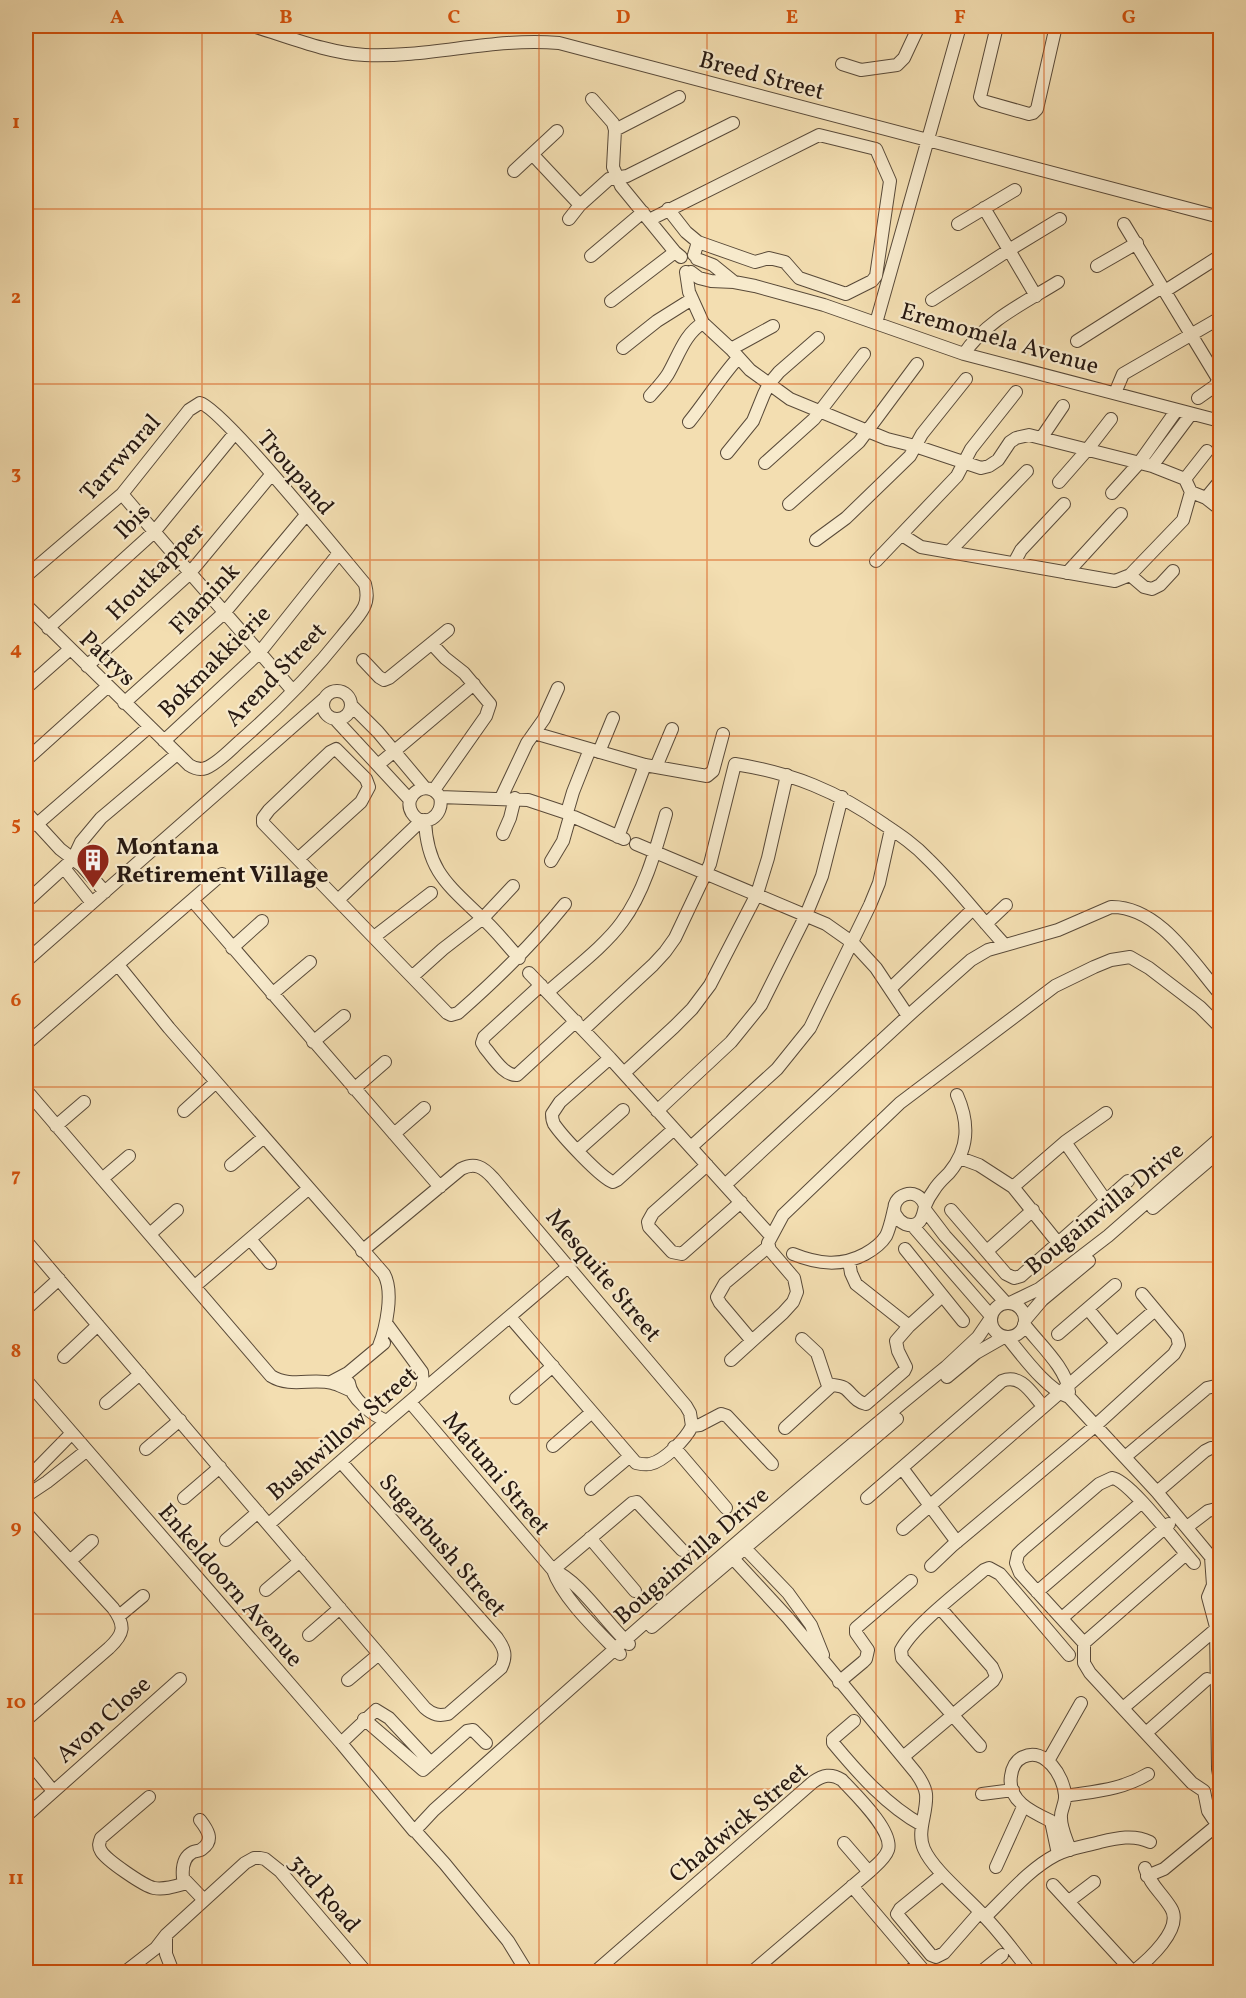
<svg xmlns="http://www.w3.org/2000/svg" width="1246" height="1998" font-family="Vollkorn,serif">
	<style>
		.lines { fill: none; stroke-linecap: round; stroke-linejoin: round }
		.minor-casing { stroke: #594a39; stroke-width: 14 }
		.minor { stroke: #f7eacc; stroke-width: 12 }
		.grid { fill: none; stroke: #d5520c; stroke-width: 1.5; stroke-opacity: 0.55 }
		.labels { text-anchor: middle; stroke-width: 4.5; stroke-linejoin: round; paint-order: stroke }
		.street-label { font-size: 24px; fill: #261811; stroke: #f7eacc }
		.poi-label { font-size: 24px; font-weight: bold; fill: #261811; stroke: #f7eacc; text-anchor: start }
		.neatline { fill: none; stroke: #d5520c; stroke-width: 2 }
		.grid-label { font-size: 20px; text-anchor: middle; font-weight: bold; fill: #d5520c }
	</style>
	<rect width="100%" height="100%" fill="#f3deb1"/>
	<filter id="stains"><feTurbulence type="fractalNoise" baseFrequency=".00333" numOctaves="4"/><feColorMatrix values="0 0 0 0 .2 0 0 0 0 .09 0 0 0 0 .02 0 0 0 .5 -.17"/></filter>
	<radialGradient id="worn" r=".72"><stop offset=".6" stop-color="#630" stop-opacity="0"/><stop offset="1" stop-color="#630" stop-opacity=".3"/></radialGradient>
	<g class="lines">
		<!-- minor casing -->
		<g class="minor-casing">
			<path id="minor" d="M253,26C289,37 327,53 365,55C430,58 494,37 559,43L1220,217
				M997,26L980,97L983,101L1029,114L1033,113L1037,109L1056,26
				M842,64L861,70L897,65L904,58L919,26
				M592,99L613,123L615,130L613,167L621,186L675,252L681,257
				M615,130L679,97
				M533,155L580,205
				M514,171L557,131
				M984,208L1009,250L1060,219
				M668,209L686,232L698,242L694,255
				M569,219L580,205L609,179L627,176L733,123
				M649,220L819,135L876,149L890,181L876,276L872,281L846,294L799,278L785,262L769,258L755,262L698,242
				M958,224L1015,190
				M1124,224L1218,379
				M591,256L643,212
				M697,259L713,265L734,282
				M1097,266L1137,243
				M686,272L689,292L703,323L731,349L750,370L790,399L887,439L915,446L981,468L989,466L998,460L1010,442L1016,438L1029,435L1152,466L1185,479L1191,492L1183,520L1130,575L1115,581L921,547L902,535
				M691,272L699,278L711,281L734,282L755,286L824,305L964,354L1220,421
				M1165,291L1220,256
				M932,300L1009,250L1036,296
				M611,301L675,252
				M876,323L960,26
				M1077,341L1162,287
				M623,348L657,321L692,299
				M731,349L773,326
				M964,354C985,321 1026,302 1058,282
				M1115,393L1123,374L1220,318
				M650,396C656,389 663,382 668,374C678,357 685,333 703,323
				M1198,398L1215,386L1220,377
				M689,422C706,401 720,378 738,358
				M1042,437L1063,406
				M727,453L753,421L764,394L769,384L779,372L818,338
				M765,463L814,419L864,354
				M1152,466L1191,414
				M1185,479L1207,451
				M1059,482L1087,450L1111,419
				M1191,492L1206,498L1220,509
				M1112,493L1139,463L1176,411
				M122,494C178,560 236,625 293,691
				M1206,498L1220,481
				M789,504L859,442L917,364
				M816,540L846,518L910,456L922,434L966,379
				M949,552L1027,471
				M876,561L957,476L971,449L1016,392
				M1014,563L1021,550L1064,504
				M1067,573L1121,514
				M1130,575L1144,587L1152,589L1160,585L1173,571
				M26,576L122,494L189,410L200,403C222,408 342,557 365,584C367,592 368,599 364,607C359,617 349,627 342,636C311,675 276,710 239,742C229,751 218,763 206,768C200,770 195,769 189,765L26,605
				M1220,580V590
				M48,628L154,532L235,433
				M432,644L445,658L464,673L490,704L486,716L434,790
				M363,660L379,677L384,680L389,678L448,630
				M87,666L189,574L271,475
				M26,688L69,650
				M323 705a14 14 0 1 1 28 0a14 14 0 1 1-28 0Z
				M124,703L225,612L306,515
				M352,706L378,732L425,788
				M336,720L410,800
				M534,733L645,765L707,776L713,771L723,734
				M164,741L260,652L339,553
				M599,752L613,718
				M26,760L107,687
				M379,764L474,684
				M656,767L672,729
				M440,797C445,816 423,830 412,813C401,795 428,777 440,797L528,800L564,812
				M501,798L527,743L544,719L558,688
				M568,809L573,792L590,749
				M26,812L60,849L82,866L105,892
				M574,817L624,839
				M425,820C427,870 447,884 481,917C495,929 506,944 519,958
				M36,825L149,727
				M503,834L510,818L515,798
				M618,837L645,765
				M636,844L826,924L853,943L876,968L908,1016
				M298,859L361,802L369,787L366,779L336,749L330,752L269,810L263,818V823L447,1013L451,1015L458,1013C498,978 532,945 565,904
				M551,861L563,841L569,820
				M64,868L92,903
				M192,900L440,1187
				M338,900L422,820
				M26,902L73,859L81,842L101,818L177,754
				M986,924L1006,905
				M374,937L431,893
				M232,948L262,921
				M26,961L325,698
				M118,965L169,1028L384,1274C394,1292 386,1328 379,1346
				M529,973L610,1058L770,1235
				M413,976L443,949L483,918L513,886
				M541,985L484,1037L482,1043L485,1048C493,1057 504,1076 517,1075L576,1021
				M890,989L973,909
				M548,992C570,972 605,946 622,922C644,893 656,849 666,814
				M272,994L310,962
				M584,1029L653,965L665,952L675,938L710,864L735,764C792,773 837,791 885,825C900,835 915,845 928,859C955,885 978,916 1004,944
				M313,1042L344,1016
				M26,1044L222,874
				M610,1058L560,1102L552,1114C552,1119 552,1120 554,1124C562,1136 601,1178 613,1182L617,1180L674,1129
				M624,1073L674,1027L692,1009L710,985L757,894L768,858L787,775
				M354,1089L385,1062
				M26,1090L271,1376C290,1388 312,1378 332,1383C338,1384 344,1388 350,1390
				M184,1111L216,1082
				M657,1111L731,1042L761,1005L806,915L822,876L842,797
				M56,1126L84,1102
				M394,1134L424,1108
				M1065,1142L1106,1201
				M691,1147L777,1069L810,1028L870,905L879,883L891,829
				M578,1150L623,1110
				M960,1158L979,1165L1013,1187L1058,1243
				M231,1165L264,1137
				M707,1165L653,1213L648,1222L649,1227L672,1252L682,1254L741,1202
				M102,1179L129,1156
				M725,1185L908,1016L971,960L988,950L1058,930L1111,907C1158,906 1192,961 1220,994
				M1013,1187L1065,1142L1106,1113
				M925,1206C918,1184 889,1195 895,1214C897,1218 901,1222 905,1224C920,1229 923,1217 925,1206C927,1201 931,1194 934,1190C938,1183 944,1178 949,1173C970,1148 969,1122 957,1095
				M1153,1208L1220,1151
				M951,1210L1006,1274L1014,1278L1021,1276L1128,1181
				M926,1211L945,1236L1006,1303
				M912,1225L991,1316
				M150,1234L177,1210
				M250,1239L270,1263
				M26,1241L425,1708C433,1715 439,1716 448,1714L501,1668C507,1656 505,1649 497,1638L341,1462
				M905,1249L963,1321
				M362,1251L461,1169C475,1162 483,1167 493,1178L686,1406L690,1413L692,1426
				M987,1251L1033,1210
				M793,1254C818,1264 841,1267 865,1254C874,1249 881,1244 886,1236C890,1228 892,1217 894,1209
				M849,1261L851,1273L856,1284L909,1326
				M195,1286L308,1189
				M1010,1303L1039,1289L1108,1236L1220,1138
				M991 1320a17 17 0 1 1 34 0a17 17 0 1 1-34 0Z
				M26,1309L59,1279
				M1088,1309L1116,1343
				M510,1317L636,1463C641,1464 645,1465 650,1464C664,1461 686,1439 692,1426
				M1025,1320L1042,1300L1089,1261
				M386,1323L422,1372L423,1386L420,1393
				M1024,1324C1038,1343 1067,1368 1069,1392
				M1058,1334L1115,1285
				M1007,1337C1022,1355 1047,1390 1069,1397L1157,1492L1211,1557L1213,1585L1208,1597L1216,1627L1218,1769L1220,1780
				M802,1339L817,1353L827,1383C834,1387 840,1384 846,1389C853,1395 856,1402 866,1404L904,1371L906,1367L898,1351L896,1341L909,1326L942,1296
				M752,1341L720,1303L717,1297L725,1283L769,1246
				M64,1357L98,1325
				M731,1360L783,1313L793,1302L797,1292L794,1278L770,1250L768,1243L783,1215L900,1103L1055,986L1094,967L1111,960L1130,957L1149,968L1200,1007L1220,1027
				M947,1377L976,1353L1004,1337
				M26,1380L341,1743L414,1831
				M331,1382L348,1373L384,1343
				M349,1383C351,1398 373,1416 387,1421
				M516,1398L553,1366
				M410,1402L553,1570C563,1599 598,1631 620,1654
				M106,1403L140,1374
				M692,1426L700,1425L721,1414L727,1416L772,1464
				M785,1428L831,1386
				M553,1446L592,1412
				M674,1447L726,1508
				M146,1449L180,1420
				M1125,1457L1207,1388L1220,1385
				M902,1468L957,1542
				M26,1480L72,1433
				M591,1489L629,1457
				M1157,1492L1205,1451L1211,1448H1220
				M26,1496L47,1482L86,1451
				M184,1498L220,1467
				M867,1498L1002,1381C1021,1373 1032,1394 1043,1406
				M26,1513L113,1608C126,1626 124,1634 109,1648L26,1720
				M269,1524L387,1421L569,1266
				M1187,1527L1208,1511L1220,1508
				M903,1529L1155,1310
				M590,1538L635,1591
				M226,1540L258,1512
				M740,1543L788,1593L811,1625L823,1655
				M728,1553L788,1618L916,1773C921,1780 925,1786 926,1794C928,1812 916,1831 924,1849C933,1870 967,1897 983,1915C1000,1932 1015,1953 1030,1972
				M70,1561L92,1541
				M1194,1563C1179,1547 1130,1480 1112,1478L1099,1484L1023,1549L1018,1554L1016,1563L1020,1573L1084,1643V1663L1090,1673L1192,1783L1204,1791L1208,1811L1214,1820
				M931,1566L952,1546L1095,1426L1174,1354L1179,1345L1177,1336L1142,1294
				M553,1570L632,1503L637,1502L682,1550
				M553,1570C580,1581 606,1623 629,1644
				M266,1590L300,1561
				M1037,1592L1142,1502
				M119,1616L143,1596
				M1062,1618L1169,1524
				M652,1627L897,1419
				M309,1635L340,1608
				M1084,1643L1186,1554
				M348,1680L379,1654
				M839,1682L863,1662L866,1659L868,1650L856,1633V1628L911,1581
				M1123,1708L1216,1629
				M364,1719L423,1770L467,1731L473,1730L486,1743
				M854,1721L833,1739V1743C858,1773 887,1806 922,1825
				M1146,1733L1207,1679
				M341,1743L376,1710L389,1718L431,1763
				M980,1746L902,1658L901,1650C913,1626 962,1589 984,1570L989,1568L1000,1574L1069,1655
				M903,1757L993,1681L996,1676L992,1667L940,1608
				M26,1758L53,1791
				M1048,1761L1081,1703
				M982,1794L1013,1790
				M1065,1796C1096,1791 1121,1790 1148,1774
				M149,1797L101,1838C99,1843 98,1846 101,1851C106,1860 144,1886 154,1888C165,1890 176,1886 187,1883
				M26,1816L180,1679
				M200,1820C207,1829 215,1840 202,1849C200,1851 195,1851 193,1852C183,1857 182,1868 183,1878L204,1900
				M420,1825L434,1810C603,1659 771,1509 946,1367L978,1337L991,1318
				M418,1834L445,1864L508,1941L527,1972
				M844,1843L869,1872
				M1058,1854L1051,1821C1032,1812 1007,1801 1011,1776C1012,1768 1016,1760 1023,1757C1045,1746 1064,1777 1065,1795C1066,1803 1060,1811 1061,1818C1061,1829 1067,1840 1070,1850
				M996,1867L1023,1807
				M1147,1876L1164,1869L1216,1826
				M938,1878L900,1909L897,1914L931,1955L936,1957L944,1953L980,1912
				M1053,1885L1133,1972
				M852,1886L925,1972
				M1069,1901L1094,1882
				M985,1917C1007,1896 1029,1869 1056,1855C1069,1848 1086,1846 1100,1842C1117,1838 1134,1834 1150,1842
				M166,1935V1954L173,1972
				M125,1972L156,1948L166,1935L245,1863L254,1858H260L265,1859L280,1871L366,1972
				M595,1972L813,1782C823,1775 831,1773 842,1780C855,1794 894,1831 888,1850C885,1859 875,1866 869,1872L752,1972
				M908,1972L918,1964
				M981,1972L1002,1955
				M1133,1972C1147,1961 1184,1929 1171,1908C1162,1893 1150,1885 1145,1868"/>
		</g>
		<!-- minor -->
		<use href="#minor" class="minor"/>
	</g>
	<!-- grid -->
	<path class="grid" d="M202,26V1972M370,26V1972M539,26V1972M707,26V1972M876,26V1972M1044,26V1972M26,209H1220M26,384H1220M26,560H1220M26,736H1220M26,911H1220M26,1087H1220M26,1262H1220M26,1438H1220M26,1614H1220M26,1789H1220"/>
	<!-- icons -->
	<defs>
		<g id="building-pin" transform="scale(1.725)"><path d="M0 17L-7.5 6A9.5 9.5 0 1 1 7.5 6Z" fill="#8f2418" stroke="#f7eacc"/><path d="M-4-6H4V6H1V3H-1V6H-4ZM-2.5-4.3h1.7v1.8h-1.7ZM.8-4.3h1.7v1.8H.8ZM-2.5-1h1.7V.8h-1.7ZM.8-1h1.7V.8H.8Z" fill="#fff"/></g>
	</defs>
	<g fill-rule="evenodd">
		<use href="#building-pin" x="93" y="860"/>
	</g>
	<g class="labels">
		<!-- street labels -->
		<g class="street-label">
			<text transform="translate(762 75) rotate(15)" y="8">Breed Street</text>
			<text transform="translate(1000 338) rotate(16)" y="8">Eremomela Avenue</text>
			<text transform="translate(120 457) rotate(-48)" y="8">Tarrwnral</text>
			<text transform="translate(296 472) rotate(49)" y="8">Troupand</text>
			<text transform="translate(132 521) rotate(-45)" y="8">Ibis</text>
			<text transform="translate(155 571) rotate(-45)" y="8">Houtkapper</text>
			<text transform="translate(204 598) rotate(-46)" y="8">Flamink</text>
			<text transform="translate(108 658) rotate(44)" y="8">Patrys</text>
			<text transform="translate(214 661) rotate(-45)" y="8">Bokmakkierie</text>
			<text transform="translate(275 674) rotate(-46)" y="8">Arend Street</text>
			<text transform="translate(1104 1208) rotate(-39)" y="8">Bougainvilla Drive</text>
			<text transform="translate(604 1275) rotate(50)" y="8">Mesquite Street</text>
			<text transform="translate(342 1433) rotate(-41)" y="8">Bushwillow Street</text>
			<text transform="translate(497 1473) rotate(50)" y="8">Matumi Street</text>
			<text transform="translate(443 1545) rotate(49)" y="8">Sugarbush Street</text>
			<text transform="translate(691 1555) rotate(-41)" y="8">Bougainvilla Drive</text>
			<text transform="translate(231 1585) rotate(49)" y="8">Enkeldoorn Avenue</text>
			<text transform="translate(103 1719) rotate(-42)" y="8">Avon Close</text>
			<text transform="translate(738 1822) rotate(-40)" y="8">Chadwick Street</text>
			<text transform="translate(325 1893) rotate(49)" y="8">3rd Road</text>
		</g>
		<!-- poi labels -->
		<g class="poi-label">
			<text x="116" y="854">Montana<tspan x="116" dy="28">Retirement Village</tspan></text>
		</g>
	</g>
	<!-- margin -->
	<rect width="1246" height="1998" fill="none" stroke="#f3deb1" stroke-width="66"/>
	<rect x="33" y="33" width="1180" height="1932" class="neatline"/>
	<g class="grid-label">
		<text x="117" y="23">A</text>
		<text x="286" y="23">B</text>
		<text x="454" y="23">C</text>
		<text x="623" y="23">D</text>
		<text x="792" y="23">E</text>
		<text x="960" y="23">F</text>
		<text x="1129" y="23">G</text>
		<text x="16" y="128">1</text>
		<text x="16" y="303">2</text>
		<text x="16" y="479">3</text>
		<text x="16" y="655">4</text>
		<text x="16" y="830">5</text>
		<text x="16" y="1006">6</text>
		<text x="16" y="1181">7</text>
		<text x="16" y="1357">8</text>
		<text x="16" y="1533">9</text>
		<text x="16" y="1708">10</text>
		<text x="16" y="1884">11</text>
	</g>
	<rect width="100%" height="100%" filter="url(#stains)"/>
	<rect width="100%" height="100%" fill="url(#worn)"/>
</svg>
